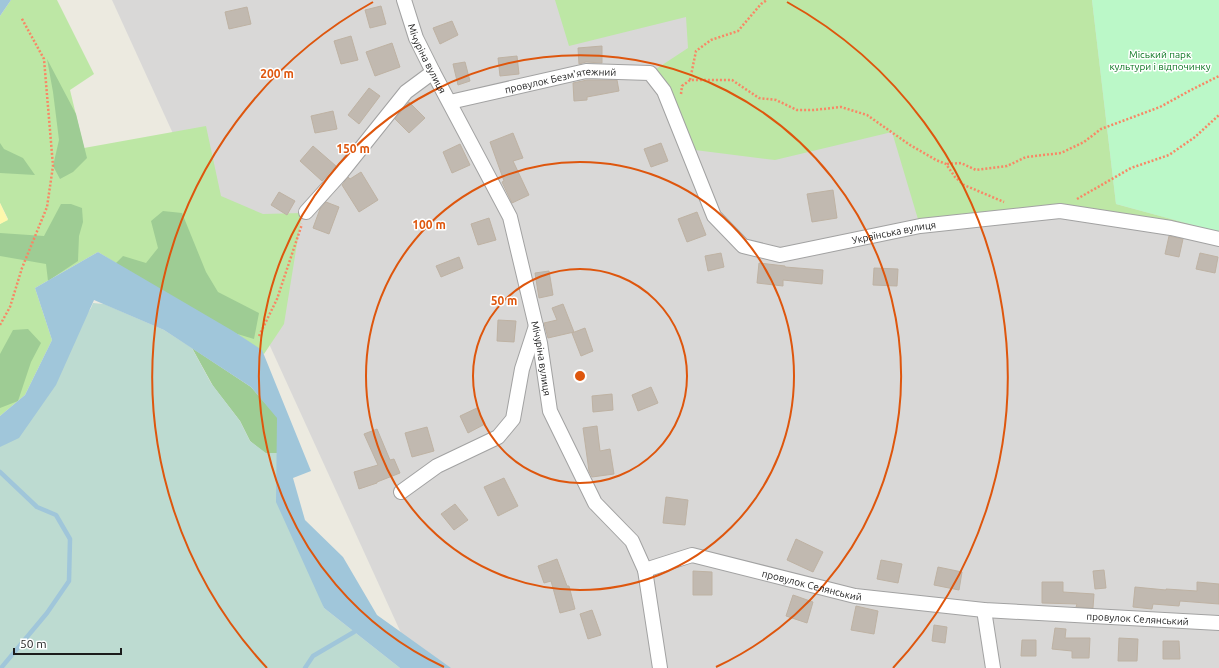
<svg xmlns="http://www.w3.org/2000/svg" width="1219" height="668" font-family="Ubuntu,sans-serif">
	<style>
		.residential { fill: #d9d8d7 }
		.grass { fill: #bde7a5 }
		.forest { fill: #9ecc94 }
		.wetland { fill: #bddbd1 }
		.sand { fill: #fef8ac }
		.park { fill: #bbf8c8 }
		.water { fill: #a0c6da }
		.lines { fill: none; stroke-linecap: round; stroke-linejoin: round }
		.stream { stroke: #a0c6da; stroke-width: 4.5 }
		.building { fill: #c1b9b0; stroke: #beb2a3 }
		.minor-casing { stroke: #a2a2a2; stroke-width: 16 }
		.path { stroke: #f88765; stroke-width: 2.5; stroke-dasharray: 2 2; stroke-linecap: butt }
		.minor { stroke: #fff; stroke-width: 14 }
		.ring { fill: none; stroke: #de560d; stroke-width: 2 }
		.labels { text-anchor: middle; stroke-width: 3; stroke-linejoin: round; paint-order: stroke }
		.park-label { font-size: 10px; fill: #0c7622; stroke: #fff }
		.street-label { font-size: 10px; fill: #1b1b1b; stroke: #fff }
		.centre { fill: #de560d; stroke: #fff; stroke-width: 2 }
		.ring-label { font-size: 12px; text-anchor: middle; font-weight: bold; fill: #de560d; stroke: #fff; stroke-width: 3; stroke-linejoin: round; paint-order: stroke }
	</style>
	<rect width="100%" height="100%" fill="#eceae0"/>
	<!-- residential -->
	<path class="residential" d="M112,0H1219V668H417Z"/>
	<!-- grass -->
	<path class="grass" d="M11,0H57L94,74L70,90L84,148L206,126L221,196L263,214L302,213L284,324L264,354L98,252L35,288L52,340L25,395L0,416V224L8,219L0,203V16Z
		M555,0H1092L1116,204L1219,232L1060,211L920,226L892,132L775,160L687,149L650,73L688,48L686,17L569,46Z"/>
	<!-- forest -->
	<path class="forest" d="M47,59L76,114L87,158L73,172L60,179L53,166L59,140L53,92Z
		M0,143L4,149L23,158L35,175L0,173Z
		M61,204H71L82,208L83,222L79,236L78,261L48,281L46,264L0,256V233L44,236Z
		M163,211L182,213L206,272L218,292L259,313L254,339L224,330L114,265L123,256L146,263L158,248L151,221Z
		M28,329L41,343L31,362L18,401L0,408V354L13,330Z
		M192,348L251,387L280,420L277,455L266,454L250,441L240,421L213,386Z"/>
	<!-- wetland -->
	<path class="wetland" d="M93,303L104,304L164,330L192,348L211,383L240,421L250,441L266,453H279L324,608L400,668H0V446L91,308Z"/>
	<!-- sand -->
	<path class="sand" d="M0,203L8,220L0,224Z"/>
	<!-- park -->
	<path class="park" d="M1092,0H1219V232L1116,204Z"/>
	<!-- water -->
	<path class="water" d="M0,0H11L0,16Z
		M98,252L233,331L262,350L311,471L293,478L305,520L343,557L377,615L451,668H400L324,608L276,502L277,418L251,387L164,330L94,300L56,385L19,438L0,447V416L25,395L52,340L35,288Z"/>
	<g class="lines">
		<!-- stream -->
		<path class="stream" d="M0,472L37,507L56,515L70,539L69,581L47,613L1,668
			M305,668L313,656L354,632"/>
	</g>
	<!-- building -->
	<path class="building" d="M381,6L386,24L370,28L365,10Z
		M247,7L251,24L229,29L225,12Z
		M452,21L458,35L440,44L433,28Z
		M351,36L358,60L341,64L334,41Z
		M392,43L400,67L375,76L366,52Z
		M602,46V63L586,62L579,64L578,48Z
		M517,56L519,74L500,76L498,58Z
		M465,62L470,81L458,85L453,64Z
		M587,80H617L619,91L587,97V100L574,101L573,83Z
		M369,88L380,96L359,124L348,115Z
		M409,102L425,118L409,133L395,119Z
		M333,111L337,129L315,133L311,116Z
		M513,133L523,158L513,161L529,195L512,203L502,182L504,181L490,142Z
		M661,143L668,161L651,167L644,149Z
		M460,144L470,165L452,173L443,152Z
		M313,146L336,166L322,181L300,161Z
		M361,172L378,200L359,212L342,185L348,177L350,179Z
		M833,190L837,218L812,222L807,194Z
		M279,192L295,201L287,215L271,205Z
		M326,202L339,207L329,234L313,228L320,209Z
		M697,212L706,235L687,242L678,219Z
		M489,218L496,240L478,245L471,224Z
		M1169,236L1183,239L1179,257L1165,254Z
		M721,253L724,267L708,271L705,256Z
		M1200,253L1218,257L1215,273L1196,269Z
		M459,257L463,268L441,277L436,266Z
		M759,263L785,266V267L823,270L822,284L783,280V286L757,283Z
		M874,268L898,269L897,286L873,285Z
		M549,271L553,295L539,298L535,273Z
		M563,304L574,332L548,338L544,323L557,320L552,308Z
		M498,320L516,321L514,342L497,341Z
		M585,328L593,351L581,356L572,333Z
		M651,387L658,403L638,411L632,395Z
		M612,394L613,410L593,412L592,396Z
		M477,408L485,424L468,433L460,416Z
		M597,426L600,451L610,449L614,474L592,477L589,471L583,428Z
		M427,427L434,451L412,457L405,433Z
		M377,429L390,460L394,459L400,473L377,482V483L359,489L354,472L378,465L364,434Z
		M504,478L518,506L498,516L484,487Z
		M666,497L688,500L685,525L663,523Z
		M455,504L468,520L454,530L441,514Z
		M796,539L823,552L813,572L787,560Z
		M557,559L567,586H569L575,609L560,613L551,581L544,583L538,566Z
		M881,560L902,564L898,583L877,579Z
		M938,567L962,572L959,590L934,585Z
		M1104,570L1106,588L1095,589L1093,571Z
		M693,571L712,572V595H693Z
		M1042,582H1063V592L1094,594L1093,608L1076,607L1077,604L1042,603Z
		M1197,582L1219,584V604L1180,601L1179,606L1153,604L1152,609L1133,607L1135,587L1166,590V589L1197,591Z
		M793,595L813,602L807,623L786,616Z
		M856,606L878,611L874,634L851,630Z
		M592,610L601,635L588,639L580,614Z
		M934,625L947,627L945,643L932,641Z
		M1055,628L1066,629L1065,638H1090L1089,658H1072V651L1052,649Z
		M1119,638L1138,639L1137,661H1118Z
		M1022,640H1036V656H1021Z
		M1163,641H1179L1180,659H1163Z"/>
	<g class="lines">
		<!-- minor casing -->
		<g class="minor-casing">
			<g id="minor">
				<path id="s1" d="M404,0L416,38L433,72L510,217L540,343L550,411L595,503L632,541L645,570L660,668"/>
				<path id="s2" d="M450,102L586,71L650,73L664,91L714,216L743,246L780,255L920,226L1060,211L1171,228L1219,239"/>
				<path d="M306,212L342,172L406,92L433,72"/>
				<path d="M401,492L437,466L498,437L513,419L522,369L536,326"/>
				<path id="s3" d="M645,570L692,555L855,596L984,610L1219,623"/>
				<path d="M984,610L993,668"/>
			</g>
		</g>
		<!-- path -->
		<path class="path" d="M690,80L696,51L711,40L738,31L761,4L767,0
			M681,94L682,86L690,80H732L759,98L776,100L797,110H814L841,107L867,115L910,145L936,160L946,164L955,177L964,185L1004,202
			M947,164L961,163L976,170L1007,166L1026,157L1061,153L1084,142L1101,129L1160,107L1191,90L1219,76
			M1077,199L1131,168L1169,155L1195,137L1219,115
			M0,325L10,307L22,268L47,207L53,166L44,59L21,17
			M259,336L277,299L302,224"/>
		<!-- minor -->
		<use href="#minor" class="minor"/>
	</g>
	<!-- distance rings -->
	<g class="ring">
		<circle cx="580" cy="376" r="107"/>
		<circle cx="580" cy="376" r="214"/>
		<path d="M444 667A321 321 0 1 1 716 667"/>
		<path d="M267 668A428 428 0 0 1 373 2M787 2A428 428 0 0 1 893 668"/>
	</g>
	<g class="labels">
		<!-- park labels -->
		<g class="park-label">
			<text x="1160" y="58">Міський парк<tspan x="1160" dy="12">культури і відпочинку</tspan></text>
		</g>
		<!-- street labels -->
		<g class="street-label">
			<text dy="4" stroke="none"><textPath href="#s1" startOffset="63">Мічуріна вулиця</textPath></text>
			<text dy="4" stroke="none"><textPath href="#s2" startOffset="113">провулок Безм'ятежний</textPath></text>
			<text dy="4" stroke="none"><textPath href="#s2" startOffset="557">Українська вулиця</textPath></text>
			<text dy="4" stroke="none"><textPath href="#s1" startOffset="387">Мічуріна вулиця</textPath></text>
			<text dy="4" stroke="none"><textPath href="#s3" startOffset="173">провулок Селянський</textPath></text>
			<text dy="4" stroke="none"><textPath href="#s3" startOffset="501">провулок Селянський</textPath></text>
		</g>
	</g>
	<circle cx="580" cy="376" r="6" class="centre"/>
	<g class="ring-label">
		<text x="277" y="78">200 m</text>
		<text x="353" y="153">150 m</text>
		<text x="429" y="229">100 m</text>
		<text x="504" y="305">50 m</text>
	</g>
	<!-- scale -->
	<path d="M14 648v6h107v-6" fill="none" stroke="#1b1b1b" stroke-width="2"/>
	<text x="20" y="648" font-size="12" fill="#1b1b1b" stroke="#ffffff" stroke-width="3" paint-order="stroke">50 m</text>
</svg>
